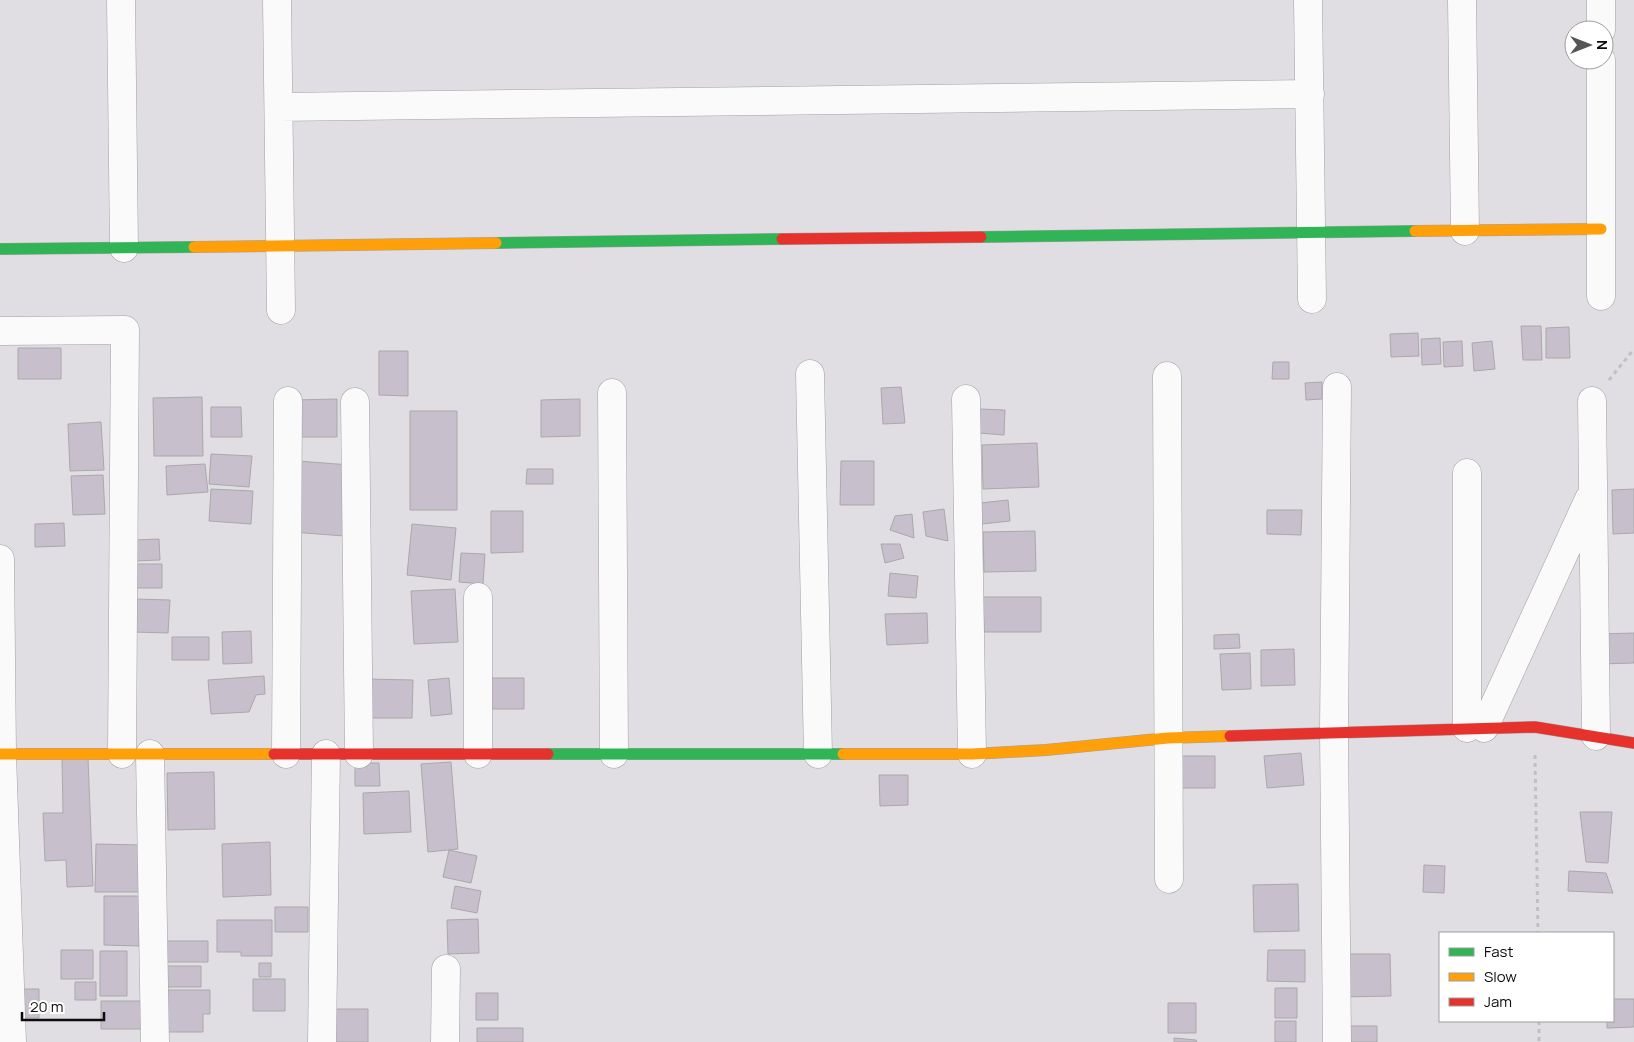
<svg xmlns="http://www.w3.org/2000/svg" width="1634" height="1042" font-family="Manrope,sans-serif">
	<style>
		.building { fill: #c8bfcd; stroke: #a9a8aa }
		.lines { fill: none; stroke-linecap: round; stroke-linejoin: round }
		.street-casing { stroke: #a2a0a3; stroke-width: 29 }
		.fast-casing { stroke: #a2a0a3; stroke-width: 12 }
		.slow-casing { stroke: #a2a0a3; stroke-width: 12 }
		.jam-casing { stroke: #a2a0a3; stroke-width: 12 }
		.path { stroke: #c1c0c1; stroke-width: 3; stroke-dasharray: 4 4; stroke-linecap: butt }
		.street { stroke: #fafafb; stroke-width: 28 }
		.fast { stroke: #30b455; stroke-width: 11 }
		.slow { stroke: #ff9f0a; stroke-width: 11 }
		.jam { stroke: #e5322d; stroke-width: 11 }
	</style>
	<rect width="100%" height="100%" fill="#e0dee2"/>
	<!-- building -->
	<path class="building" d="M1521,326H1541L1542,360H1523Z
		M1569,327L1570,358H1546V328Z
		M1418,333L1419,356L1391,357L1390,334Z
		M1440,338L1441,364L1422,365L1421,339Z
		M1462,341L1463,366L1444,367L1443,342Z
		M1492,341L1495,369L1474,371L1472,343Z
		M18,348H61V379H18Z
		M379,351H408V396L379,395Z
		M1273,362H1289V379H1272Z
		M1322,382V399L1306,400L1305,383Z
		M901,387L905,423L883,424L881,388Z
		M202,397L203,456H154L153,398Z
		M337,399V437H294V400Z
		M580,399V436L541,437V400Z
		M211,407H241L242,437H211Z
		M980,409L1005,410L1004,435L979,433Z
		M410,411H457V510H410Z
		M101,422L104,470L70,471L68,424Z
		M1037,443L1039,487L983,489L982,445Z
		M211,454L252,456L249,487L209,484Z
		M298,461L350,465L344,536L292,532Z
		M841,461H874V505H840Z
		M205,464L208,492L167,495L166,466Z
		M527,469H553V484H526Z
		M103,475L105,514L73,515L71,476Z
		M211,489L253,491L251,524L209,521Z
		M1634,489V533L1613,534L1612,490Z
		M1008,500L1010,521L982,524L980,503Z
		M944,509L948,541L926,536L923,512Z
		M1267,510H1302L1301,535L1267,534Z
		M491,511H523V552L491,553Z
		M912,514L914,538L890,530L895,516Z
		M64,523L65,546L35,547V524Z
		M412,524L456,528L451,580L407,575Z
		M1035,531L1036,571L984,572L983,532Z
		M159,539L160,560L134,561V540Z
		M881,544H900L904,558L885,563Z
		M461,553L485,554L483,584L459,582Z
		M130,564H162V588H130Z
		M890,573L918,576L916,598L888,596Z
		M455,589L458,642L414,644L411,591Z
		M983,597H1041V632H984Z
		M134,599L170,600L168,633L133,632Z
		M927,613L928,643L887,645L885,614Z
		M251,631L252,663L223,664L222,632Z
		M1634,633V663L1600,664L1598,634Z
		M1239,634L1240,648L1214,649V635Z
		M172,637H209V660H172Z
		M1294,649L1295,685L1261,686V650Z
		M1250,653L1251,689L1222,690L1220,654Z
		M264,676L265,694L256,695L249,712L211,714L208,680Z
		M449,678L452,714L431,716L428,680Z
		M491,678H524V709H491Z
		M367,679L413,680L412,718H366Z
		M1301,753L1304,785L1267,788L1264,756Z
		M1182,756H1215V788H1182Z
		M62,758H88L93,886L67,887L66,860L45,861L43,813H63Z
		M451,762L458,849L428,852L421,764Z
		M355,763H379L380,786H355Z
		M214,772L215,829L168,830L167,773Z
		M879,775H908V805L880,806Z
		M409,791L411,832L364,834L363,793Z
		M1580,812H1612L1608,863L1586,862Z
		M270,842L271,895L223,897L222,844Z
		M96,844L141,845L140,892H95Z
		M449,850L477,856L471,883L443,877Z
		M1424,865L1445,866L1444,893L1423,892Z
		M1569,871L1606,873L1613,893L1568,891Z
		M1298,884L1299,931L1254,932L1253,885Z
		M455,886L481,891L477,913L451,908Z
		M104,896H140L139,946L104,945Z
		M275,907H308V932H275Z
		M478,919L479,953L448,954L447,920Z
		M217,920H272V956H241V952H217Z
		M165,941H208V962H165Z
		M61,950H93V979H61Z
		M1268,950H1305V982L1267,981Z
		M100,951H127V996H100Z
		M1342,954H1390L1391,996L1342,997Z
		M259,963H271V977H259Z
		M164,966H201V987H164Z
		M253,979H285V1011H253Z
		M75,982H96V1000H75Z
		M1275,988H1297V1018H1275Z
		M15,989H39V1018H15Z
		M168,990H210V1014H203V1032H168Z
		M476,993H498V1020H476Z
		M1613,999H1634V1027L1607,1028V1021H1613Z
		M101,1001H141V1029H101Z
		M1168,1003H1196V1033H1168Z
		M329,1009H368V1042H329Z
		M1275,1021H1296V1042H1275Z
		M1341,1026H1377V1042H1341Z
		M477,1028H523V1042H477Z
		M1174,1038L1196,1040L1197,1042H1174Z"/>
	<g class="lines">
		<!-- street casing -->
		<g class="street-casing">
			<path id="street" d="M121,0L124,248
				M277,0L281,310
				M1308,0L1312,299
				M1462,0L1465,231
				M1601,30V0
				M279,107L1310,94
				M1601,296V60
				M0,331L125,330L122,754
				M810,374L818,754
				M1167,376L1169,879
				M1337,387L1334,732L1337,1042
				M612,393L614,754
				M966,399L972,754
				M1592,401L1596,736
				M355,402L359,754
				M1467,473V728
				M0,559L2,754L12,1042
				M1484,728L1589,499
				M150,754L155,1042
				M286,754L288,401
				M478,754V597
				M322,1042L326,754
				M445,1042L446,969"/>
		</g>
		<!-- fast casing -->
		<g class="fast-casing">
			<path id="fast" d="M981,237L1415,231
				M496,243L782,239
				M0,249L194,247
				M548,754H843"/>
		</g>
		<!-- slow casing -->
		<g class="slow-casing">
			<path id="slow" d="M1415,231L1601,229
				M194,247L496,243
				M0,754H274
				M843,754H972L1046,750L1168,738L1230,736"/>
		</g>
		<!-- jam casing -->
		<g class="jam-casing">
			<path id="jam" d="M782,239L981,237
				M1230,736L1535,727L1634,743
				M274,754H548"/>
		</g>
		<!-- path -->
		<path class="path" d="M1609,380L1634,349
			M1535,755L1538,933
			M1539,1021V1042"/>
		<!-- street -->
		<use href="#street" class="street"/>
		<!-- fast -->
		<use href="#fast" class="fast"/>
		<!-- slow -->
		<use href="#slow" class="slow"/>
		<!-- jam -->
		<use href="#jam" class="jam"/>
	</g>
	<!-- legend -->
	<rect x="1439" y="932" width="175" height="90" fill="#ffffff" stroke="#9e9d9e"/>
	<rect x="1449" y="948" width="25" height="8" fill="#30b455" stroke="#9e9d9e"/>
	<text x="1484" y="957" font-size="15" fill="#0c0b0d">Fast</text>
	<rect x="1449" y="973" width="25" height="8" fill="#ff9f0a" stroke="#9e9d9e"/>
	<text x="1484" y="982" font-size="15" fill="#0c0b0d">Slow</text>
	<rect x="1449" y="998" width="25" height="8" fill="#e5322d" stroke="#9e9d9e"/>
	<text x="1484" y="1007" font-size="15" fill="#0c0b0d">Jam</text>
	<!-- north arrow -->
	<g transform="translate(1589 45) rotate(90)"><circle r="24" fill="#ffffff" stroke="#9e9d9e"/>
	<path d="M0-4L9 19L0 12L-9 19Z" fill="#565558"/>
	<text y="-8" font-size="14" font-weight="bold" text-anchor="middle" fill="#0c0b0d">N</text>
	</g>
	<!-- scale -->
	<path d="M22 1012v8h82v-8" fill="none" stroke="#0c0b0d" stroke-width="2.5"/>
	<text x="30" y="1012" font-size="15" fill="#0c0b0d" stroke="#ffffff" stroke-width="4" paint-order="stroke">20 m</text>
</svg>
